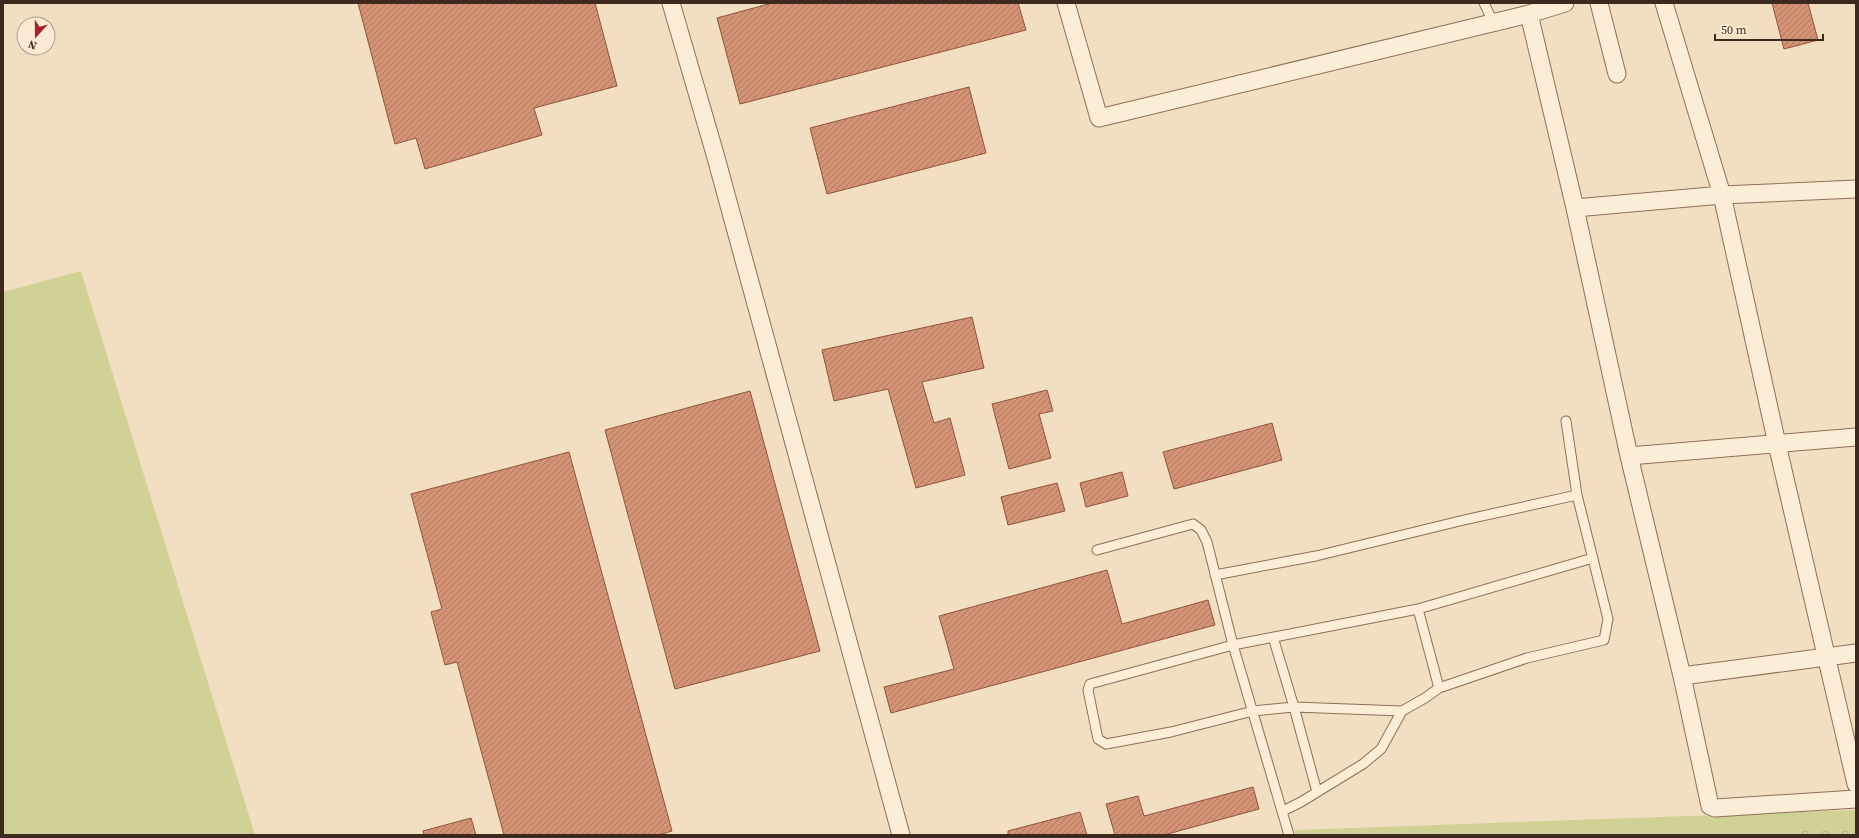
<svg xmlns="http://www.w3.org/2000/svg" width="1859" height="838" font-family="'Source Serif 4',serif">
	<style>
		.green { fill: #d0d295 }
		.forest { fill: url(#forest-crowns) }
		.building { fill: url(#building-hatch); stroke: #90543a }
		.lines { fill: none; stroke-linecap: round; stroke-linejoin: round }
		.service-casing { stroke: #8e6f57; stroke-width: 11 }
		.minor-casing { stroke: #8e6f57; stroke-width: 19 }
		.service { stroke: #fcedd6; stroke-width: 9 }
		.minor { stroke: #fcedd6; stroke-width: 17 }
	</style>
	<defs>
		<pattern id="forest-crowns" width="20" height="18" patternUnits="userSpaceOnUse"><rect width="20" height="18" fill="#d0d295"/><path d="M2 6a3 3 0 1 1 6 0M12 15a3 3 0 1 1 6 0" fill="none" stroke="#b4b480"/></pattern>
		<pattern id="building-hatch" width="6" height="6" patternUnits="userSpaceOnUse"><rect width="6" height="6" fill="#d49374"/><path d="M-1 1l2-2M0 6l6-6M5 7l2-2" fill="none" stroke="#ad785f"/></pattern>
	</defs>
	<rect width="100%" height="100%" fill="#f2dfc2"/>
	<!-- green -->
	<path class="green" d="M81,271L255,835H3V292Z
		M1856,810V835H1295V830Z"/>
	<!-- forest -->
	<path class="forest" d="M1828,823L1841,826L1856,825V835H1800L1799,827L1804,824L1816,829Z"/>
	<!-- building -->
	<path class="building" d="M358,3H595L617,86L534,108L542,135L425,169L416,138L395,144Z
		M772,3H1018L1026,30L740,104L717,18Z
		M1772,3H1808L1818,40L1784,49Z
		M969,87L986,153L827,194L810,128Z
		M972,317L984,368L922,382L934,423L950,418L965,475L916,488L888,389L834,401L822,350Z
		M1047,390L1053,411L1039,414L1051,458L1009,469L992,404Z
		M750,391L820,651L675,689L605,430Z
		M1272,423L1282,460L1174,489L1163,452Z
		M569,452L672,831L659,835H504L457,662L445,665L431,612L442,609L411,494Z
		M1122,472L1128,496L1086,507L1080,483Z
		M1057,483L1065,511L1008,525L1001,497Z
		M1107,570L1122,624L1208,600L1215,625L891,713L884,687L954,669L939,616Z
		M1253,787L1259,809L1164,835H1115L1106,804L1138,796L1144,816Z
		M1080,812L1087,835H1008V831Z
		M471,818L476,835H424L423,831Z"/>
	<g class="lines">
		<!-- service casing -->
		<g class="service-casing">
			<path id="service" d="M1484,3L1493,22
				M1097,550L1193,524L1201,530L1207,542L1233,645L1289,835
				M1215,575L1316,556L1464,520L1577,495
				M1418,609L1439,688
				M1273,637L1294,707L1317,792
				M1402,711L1294,707L1253,711L1171,732L1106,744L1098,739L1088,690L1090,684L1233,645L1418,609L1593,558
				M1283,811L1301,802L1363,764L1381,749L1402,711L1425,698L1439,688L1527,658L1604,640L1608,619L1577,495L1566,421"/>
		</g>
		<!-- minor casing -->
		<g class="minor-casing">
			<path id="minor" d="M671,3L715,154L901,835
				M1066,3L1099,118L1529,14L1565,3
				M1599,3L1617,74
				M1664,3L1722,195L1777,444L1856,784
				M1529,14L1575,208L1629,456L1682,676L1710,806L1715,808L1856,799
				M1575,208L1722,195L1856,189
				M1629,456L1856,437
				M1682,676L1856,653"/>
		</g>
		<!-- service -->
		<use href="#service" class="service"/>
		<!-- minor -->
		<use href="#minor" class="minor"/>
	</g>
	<!-- border -->
	<rect width="1859" height="838" fill="none" stroke="#3d291d" stroke-width="8"/>
	<!-- north arrow -->
	<g transform="translate(36 36) rotate(201)"><circle r="19" fill="#f9ead3" stroke="#ae9d8a"/>
	<path d="M0-3L7 15L0 10L-7 15Z" fill="#a4212e"/>
	<text y="-6" font-size="11" font-weight="bold" text-anchor="middle" fill="#3d291d">N</text>
	</g>
	<!-- scale -->
	<path d="M1715 34v6h108v-6" fill="none" stroke="#3d291d" stroke-width="2"/>
	<text x="1721" y="34" font-size="12" fill="#3d291d" stroke="#f9ead3" stroke-width="3" paint-order="stroke">50 m</text>
</svg>
